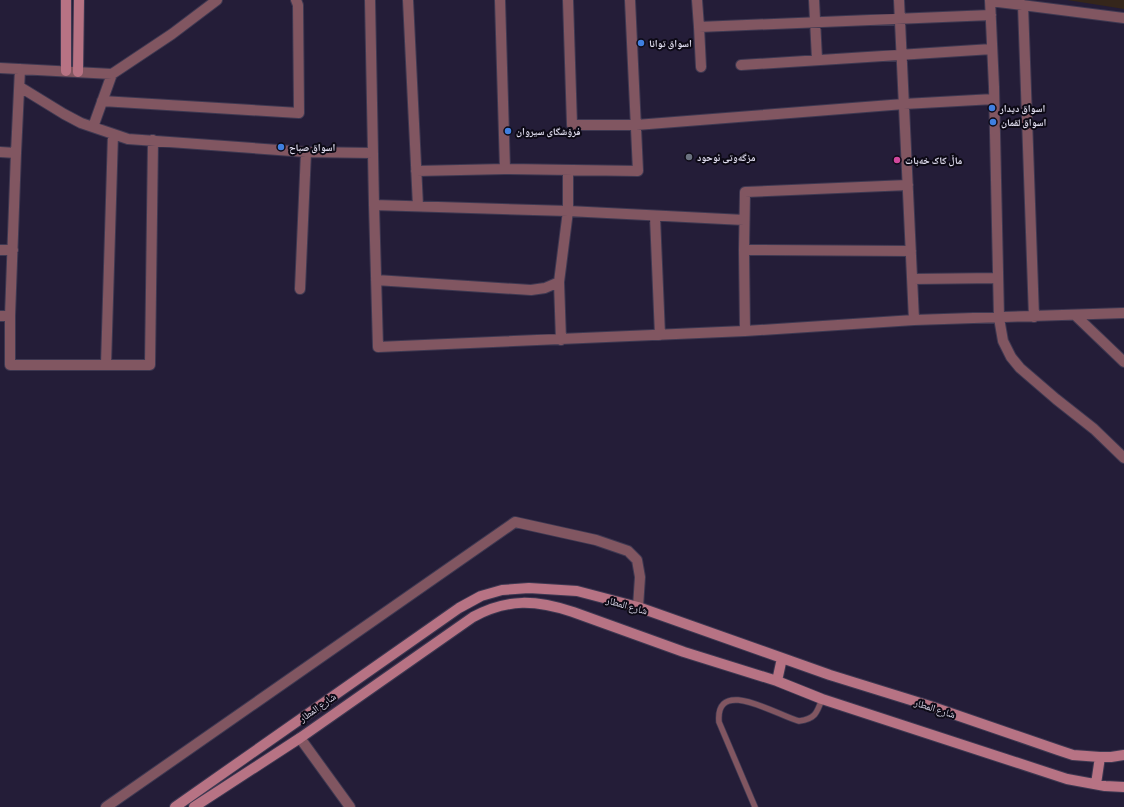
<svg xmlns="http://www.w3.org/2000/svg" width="1124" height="807" font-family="Manrope,'Noto Naskh Arabic',sans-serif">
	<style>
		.education { fill: #35261b }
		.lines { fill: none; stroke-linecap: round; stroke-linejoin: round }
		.lane-casing { stroke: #3e3851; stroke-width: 7 }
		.street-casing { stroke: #3e3851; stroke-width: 12 }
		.secondary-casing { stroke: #3e3851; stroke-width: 12 }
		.lane { stroke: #815661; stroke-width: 5.5 }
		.street { stroke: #815661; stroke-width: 10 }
		.secondary { stroke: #b77384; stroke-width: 10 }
		.shop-dot { fill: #3f7fe0; stroke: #0d0a16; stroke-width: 1.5 }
		.worship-dot { fill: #6b7280; stroke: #0d0a16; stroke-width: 1.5 }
		.hotel-dot { fill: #d1479c; stroke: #0d0a16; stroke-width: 1.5 }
		.labels { text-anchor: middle; stroke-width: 4; stroke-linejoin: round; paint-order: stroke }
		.poi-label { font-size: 10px; font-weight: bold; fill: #dfdcee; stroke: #0d0a16; text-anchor: start }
		.street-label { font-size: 10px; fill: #dfdcee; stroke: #0d0a16 }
	</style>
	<rect width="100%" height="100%" fill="#241d38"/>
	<!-- education -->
	<path class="education" d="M1067,0H1124V9L1099,5Z"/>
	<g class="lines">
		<!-- lane casing -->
		<g class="lane-casing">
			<path id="lane" d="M755,807L719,722C715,675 780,717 799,721C815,719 817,713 822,699"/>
		</g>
		<!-- street casing -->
		<g class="street-casing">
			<path id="street" d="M370,0L374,205L378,347L745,331L914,320L1124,313
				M408,0L418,206
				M500,0L505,169
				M568,0L572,125H636L904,104L994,99
				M697,0L699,27L991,15
				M814,0L817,59
				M899,0L914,320
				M990,0L994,87L999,318L1003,341L1011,357L1020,368L1056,399L1094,429L1124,458
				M990,1L1124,18
				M1023,5L1034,317
				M699,27L701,67
				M741,65L992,49
				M0,68L112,74L172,34L217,0
				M20,69L16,153L10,316V365H150L153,140
				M20,87L64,114L81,123L128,139L306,152L373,153
				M102,101L299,113L298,5L296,0
				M93,127L112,74
				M0,152L16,153
				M416,171L505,169L638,171L630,0
				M374,205L568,211L744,220
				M655,217L660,335
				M0,250H13
				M744,250L911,251
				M912,279L998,278
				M376,280L531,290L545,288L559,282L568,211V170
				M559,282L561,340
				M300,289L306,152
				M0,316H10
				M1076,316L1124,362
				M745,331L744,250L745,192L908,185
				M106,365L113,134
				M300,738L350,807
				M106,807L515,522L596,540L628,551L637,560L640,577L638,607"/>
		</g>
		<!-- secondary casing -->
		<g class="secondary-casing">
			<path id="secondary" d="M66,0V71
				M78,72L79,0
				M777,681L782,658
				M1096,784L1100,757
				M175,807L459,608L481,596L502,590L529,588L577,591L638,607L830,675L930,706L1058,750L1073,755L1100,757H1111L1124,755
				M194,807L300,738L473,617C508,598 536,600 573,612L684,652L777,681L822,699L1067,779L1105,786L1124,787"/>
		</g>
		<!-- lane -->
		<use href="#lane" class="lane"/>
		<!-- street -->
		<use href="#street" class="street"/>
		<!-- secondary -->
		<use href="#secondary" class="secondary"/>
	</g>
	<!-- markers -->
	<g class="shop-dot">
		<circle cx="641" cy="43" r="4"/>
		<circle cx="992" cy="108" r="4"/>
		<circle cx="993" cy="122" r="4"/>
		<circle cx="508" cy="131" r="4"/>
		<circle cx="281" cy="147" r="4"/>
	</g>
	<circle class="worship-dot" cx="689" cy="157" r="4"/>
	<circle class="hotel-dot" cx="897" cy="160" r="4"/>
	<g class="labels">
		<!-- poi labels -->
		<g class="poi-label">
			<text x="649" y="47">اسواق توانا</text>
			<text x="1000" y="112">اسواق ديدار</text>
			<text x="1001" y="126">اسواق لقمان</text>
			<text x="516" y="135">فرۆشگای سیروان</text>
			<text x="289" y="151">اسواق صباح</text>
			<text x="697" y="161">مزگەوتی ئوحود</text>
			<text x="905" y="164">ماڵ کاک خەبات</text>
		</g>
		<!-- street labels -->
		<g class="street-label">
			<text transform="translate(627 605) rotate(16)" y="4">شارع المطار</text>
			<text transform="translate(317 707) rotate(-35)" y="4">شارع المطار</text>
			<text transform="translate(935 708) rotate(18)" y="4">شارع المطار</text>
		</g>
	</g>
</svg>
